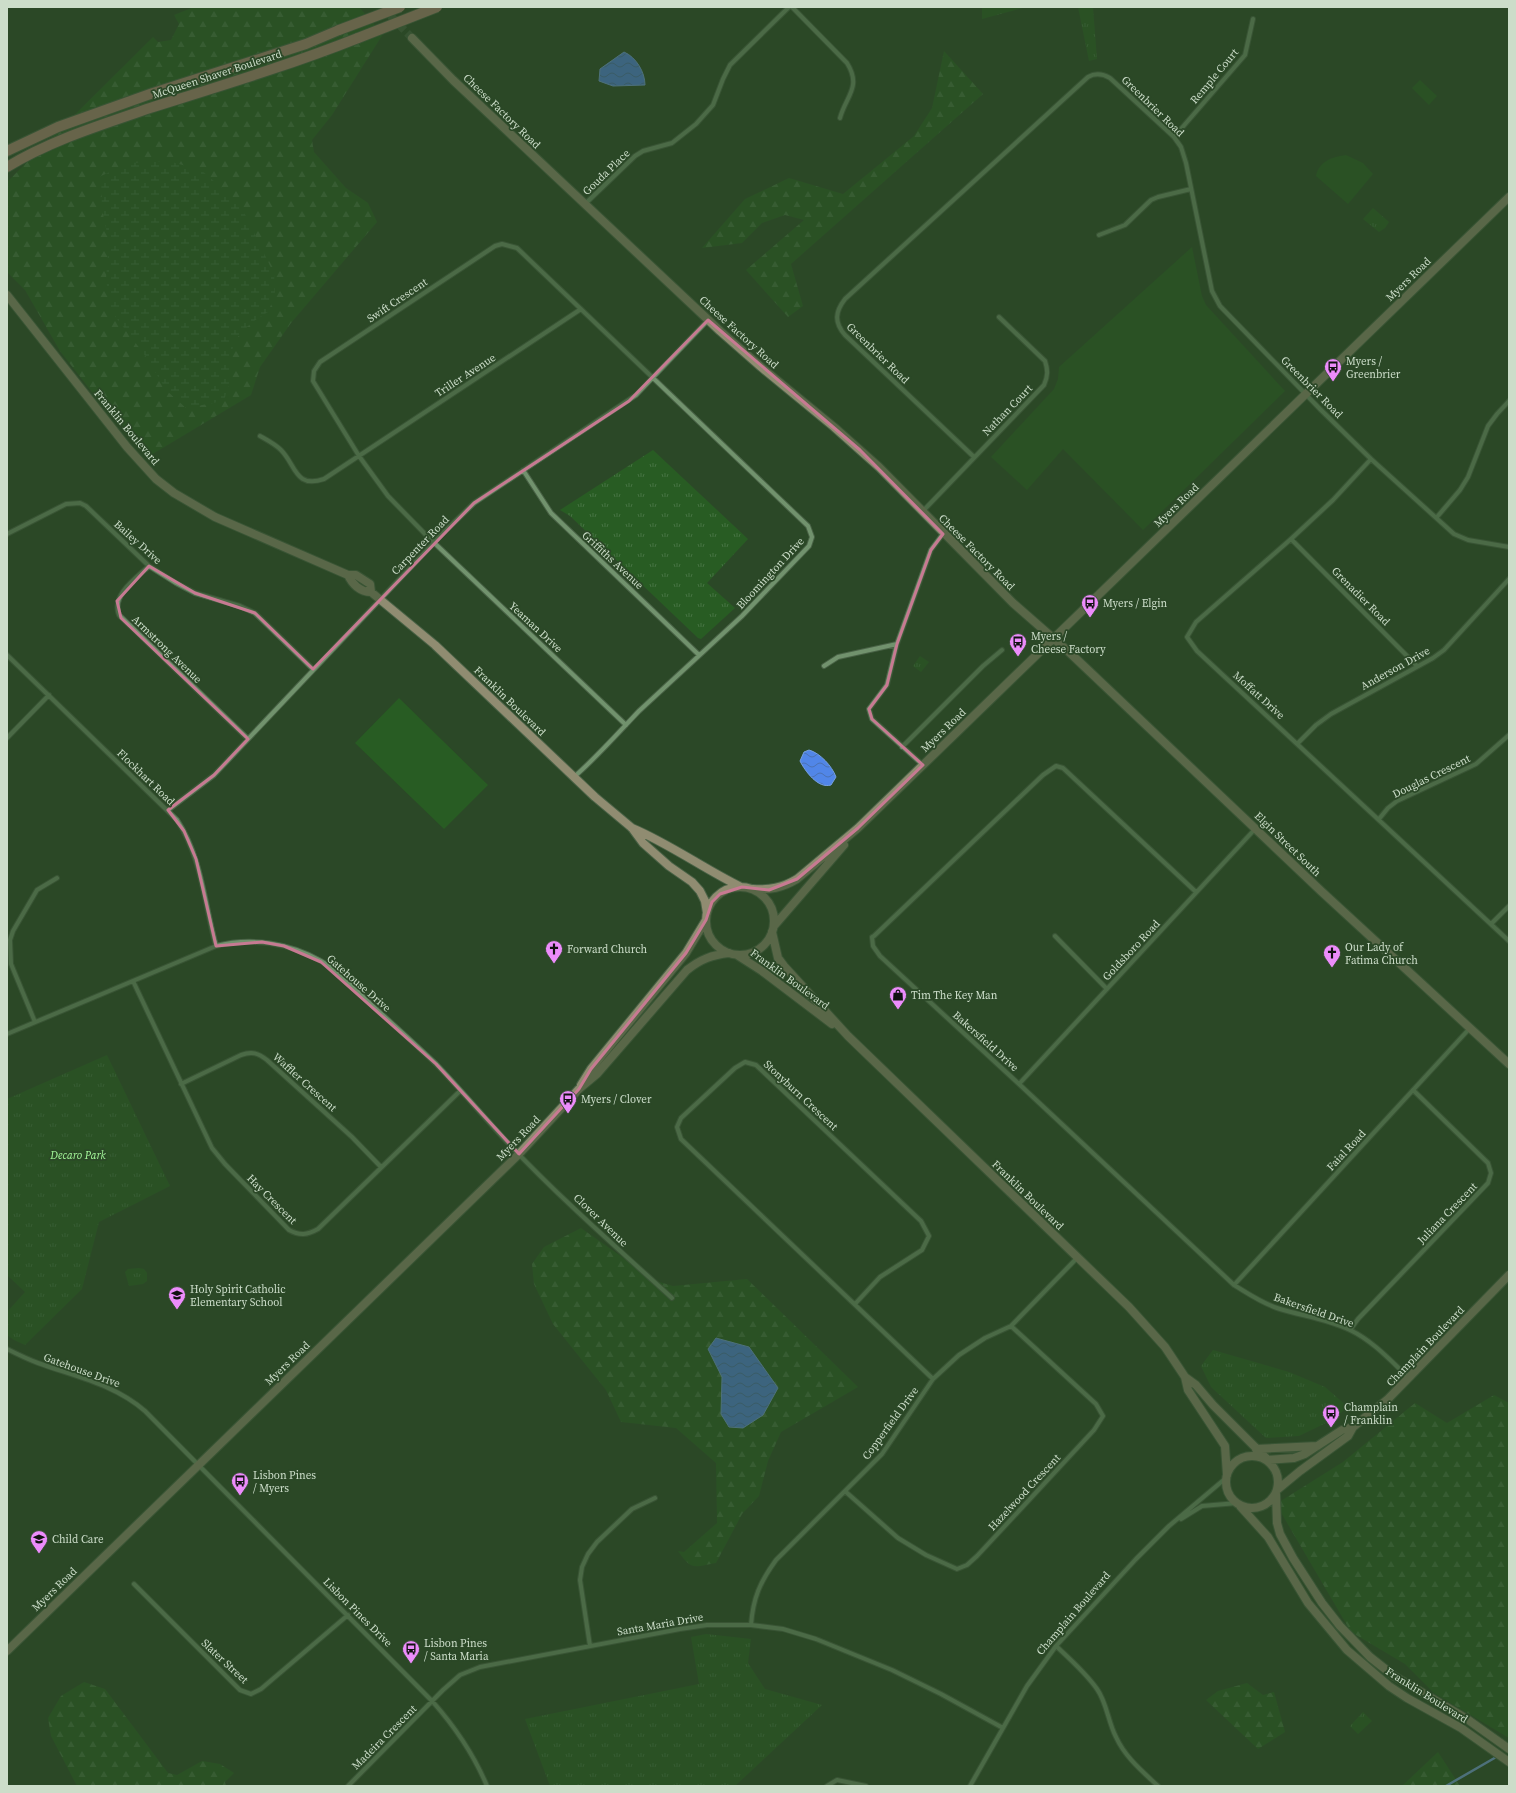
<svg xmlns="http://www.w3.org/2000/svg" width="1516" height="1793" font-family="'Source Serif 4',serif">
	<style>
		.grass { fill: #285c23 }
		.forest { fill: url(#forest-firs); fill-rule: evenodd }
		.wetland { fill: url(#wetland-marsh) }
		.park { fill: url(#park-tufts) }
		.water { fill: url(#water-waves); stroke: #76a0df }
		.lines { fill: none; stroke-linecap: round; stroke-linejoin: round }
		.stream { stroke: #76a0df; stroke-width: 2.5 }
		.secondary-tunnel { stroke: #435e3f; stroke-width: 8; stroke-dasharray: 8 4; stroke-linecap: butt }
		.street-casing { stroke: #496246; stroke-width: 6 }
		.secondary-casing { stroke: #496246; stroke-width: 10 }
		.primary-casing { stroke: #496246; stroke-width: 12 }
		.street { stroke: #71926d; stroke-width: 4 }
		.secondary { stroke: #908c71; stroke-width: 8 }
		.primary { stroke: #b08575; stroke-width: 10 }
		.primary-bridge-casing { stroke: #496246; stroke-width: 12; stroke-linecap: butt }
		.primary-bridge { stroke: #b08575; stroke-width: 10 }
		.marked { fill: none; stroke: #c77a92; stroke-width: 3; stroke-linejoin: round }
		.labels { text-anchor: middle; stroke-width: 3.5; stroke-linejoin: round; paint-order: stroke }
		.street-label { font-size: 11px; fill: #ccddc9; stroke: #2b4827 }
		.poi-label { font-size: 11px; fill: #ccddc9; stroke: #2b4827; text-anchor: start }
		.park-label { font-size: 11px; font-style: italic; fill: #a5fa9b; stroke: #2b4827 }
	</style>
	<defs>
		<pattern id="forest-firs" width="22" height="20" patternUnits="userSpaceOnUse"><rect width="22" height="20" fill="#285c23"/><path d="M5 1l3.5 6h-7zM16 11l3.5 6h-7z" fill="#467342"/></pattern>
		<pattern id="wetland-marsh" width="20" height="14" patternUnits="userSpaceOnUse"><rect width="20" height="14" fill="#285c23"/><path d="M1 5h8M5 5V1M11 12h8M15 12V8" fill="none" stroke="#467342"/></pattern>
		<pattern id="park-tufts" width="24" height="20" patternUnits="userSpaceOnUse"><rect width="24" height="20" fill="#285c23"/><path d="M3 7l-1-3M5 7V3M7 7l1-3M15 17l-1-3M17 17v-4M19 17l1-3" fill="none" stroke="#467342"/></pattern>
		<pattern id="water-waves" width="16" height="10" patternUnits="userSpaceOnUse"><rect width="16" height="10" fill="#5186e8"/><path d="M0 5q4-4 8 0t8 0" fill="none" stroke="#4b72b4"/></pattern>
	</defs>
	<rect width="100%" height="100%" fill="#2b4827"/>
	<!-- grass -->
	<path class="grass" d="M1420,80L1437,96L1429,105L1412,88Z
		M1346,155L1363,163L1373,174L1348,204L1316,176C1319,161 1332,157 1346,155Z
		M1192,247L1202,296L1206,305L1285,391L1143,530L1063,449L1027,490L991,457L1054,389L1058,379L1059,367Z
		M399,698L488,785L444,829L355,743Z"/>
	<!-- forest -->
	<path class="forest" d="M194,7H359L383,34L332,115L312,140L314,152L346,188L368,203L377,222L291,323L260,367L251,395L151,455L99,401L60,351L25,290L7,272V182L153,37L158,42L171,40L179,24L174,15Z
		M944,51L983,94L791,264L803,306L788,317L746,270L804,220L785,215L762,223L742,243L702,248L745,199L789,178L843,194L914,136L932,108Z
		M581,1228L656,1281L673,1286L747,1279L858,1387L781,1432L768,1461L759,1496L742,1514L716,1563C693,1567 692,1571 678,1551L684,1552L717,1523L716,1463L676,1428L621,1422L606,1390L553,1324L534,1284L532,1264L544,1247ZM722,1377L729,1427L721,1414Z
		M1494,1395L1509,1403V1738L1434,1693L1405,1664L1351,1632L1276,1504L1343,1462L1415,1403L1447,1423Z
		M84,1682L105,1689L168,1773L177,1775L202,1761L220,1764L234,1773L225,1782L226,1786H77L51,1736L48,1718L61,1696Z
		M1247,1683L1263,1695L1274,1692L1285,1732L1258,1749L1206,1700L1218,1691Z
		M1438,1752L1460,1786H1402Z"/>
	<!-- wetland -->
	<path class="wetland" d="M168,161L201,170L230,195L246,216L274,274L275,295L268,312L251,323L235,340L229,362V383L224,401L186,408L167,391L144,354L111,311L106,279L109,242L102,210L101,176L129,163Z"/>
	<!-- park -->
	<path class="park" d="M982,7H1026L982,19Z
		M1078,7H1093L1097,59L1089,61Z
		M1373,208L1389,222L1385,228L1379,232L1363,219Z
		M653,450L748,539L707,583L735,608L701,639L698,638L570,516L560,510Z
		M920,656L929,662L921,672L913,666Z
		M107,1055L170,1186L99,1222L82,1289L25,1345L14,1340L7,1335V1312L25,1292L7,1275V1099Z
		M139,1268L144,1269L147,1273V1281L143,1284L129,1286L125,1272L128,1269Z
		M1213,1350L1289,1372L1325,1387L1348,1407L1332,1420L1299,1436L1266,1438L1211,1387L1201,1366Z
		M706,1634L751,1639L748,1663L765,1689L822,1705L735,1786H550L525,1719L699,1684L691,1637Z
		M1363,1712L1372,1721L1358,1734L1350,1726Z"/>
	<!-- water -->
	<path class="water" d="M624,52C636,57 645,72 645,85L613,86L599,81L600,69Z
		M809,750C820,753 832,766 836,777L831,785C818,789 805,771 800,761L804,752Z
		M716,1338L749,1347L778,1388L763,1415L743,1428L729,1427L721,1414L722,1377L708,1349Z"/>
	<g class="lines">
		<!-- stream -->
		<path class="stream" d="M1446,1786L1498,1756"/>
		<!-- secondary-tunnel -->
		<path class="secondary-tunnel" d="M382,7L412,38"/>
		<!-- street casing -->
		<g class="street-casing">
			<path id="street" d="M792,7L847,63C862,87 846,96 840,118
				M1174,137L1245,55L1253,19
				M585,204L635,156L643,151L672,143L696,124L713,105L723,79L730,65L789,7
				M1099,235L1125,225L1151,200L1158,197L1191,189
				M260,436C267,440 275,444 281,450C296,465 295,489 324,479L581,309
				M974,457L845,335C834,322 835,312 845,299L1088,77C1095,73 1103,74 1110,78L1174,137L1181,147L1186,163L1212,291L1220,306L1320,409L1371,459L1454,534L1468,540L1509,547
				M1371,459L1333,500L1291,539L1196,622L1187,637L1197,651L1509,941
				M523,470L551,513L699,655
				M923,511L1044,385C1048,376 1048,370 1045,361L999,317
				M1437,517L1460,490L1468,477L1488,426L1497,414L1509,401
				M7,534L66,504L80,503L86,506L149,566L176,583L195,593L240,606L255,613L313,669
				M1291,539L1417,666
				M149,566C136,578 111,595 119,615L248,739
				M7,655L177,820C202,858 204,903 216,946
				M824,666L838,657L897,644
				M7,738L49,695
				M1298,743L1316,725L1331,714L1433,658L1444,650L1509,579
				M902,747L983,666L1002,650
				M923,765L872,719L869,709L887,685L897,644L931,550L943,534
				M574,777C597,757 618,733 639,711L742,616L809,546L812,537L808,526L517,248L502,244L495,246L320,362L314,371L313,381L359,456L388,496L426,535L626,725
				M168,810L214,775L444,532L474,503L636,395L708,320
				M1379,819L1388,808L1397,801L1476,764L1509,735
				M1196,892L1063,768L1056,766L1043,775L874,936L872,937L873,946L880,956L1019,1084L1234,1285C1249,1294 1263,1304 1280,1309C1303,1316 1328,1319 1350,1330C1373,1341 1391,1361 1409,1378
				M1491,924L1509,906
				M1055,936L1107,989
				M133,981L212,1148L225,1164L289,1230C300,1236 307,1235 318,1229L460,1091
				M35,1022L11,964L10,940L13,931L37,890L57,878
				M7,1034L216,946C251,937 290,943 321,961C341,973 358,993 376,1009C396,1027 416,1045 436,1064C460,1089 483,1116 507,1142C559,1197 616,1247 672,1298
				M181,1084L241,1055C252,1051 258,1053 267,1060L352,1137L381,1167
				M1019,1084L1255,829
				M1234,1285L1470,1028
				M855,1304L880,1277L922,1250L929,1236L921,1221L756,1065L745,1062L735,1068L681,1118L677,1127L681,1139L933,1379
				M1350,1330L1358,1319L1488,1183L1491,1173L1488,1163L1413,1090
				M7,1349C17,1354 27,1359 38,1363C76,1377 114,1384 145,1411L433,1702C455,1727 474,1755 487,1786
				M846,1492L898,1538L926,1555L957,1569L967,1565L977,1556L1094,1430L1103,1416L1096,1404L1011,1326
				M1181,1519L1202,1506L1237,1503
				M134,1584L240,1690L251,1694L261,1689L348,1615
				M751,1625C753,1598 760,1582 776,1560L882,1454L933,1379L959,1355L985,1338L1011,1326L1077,1258
				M590,1646L580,1580L582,1567L588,1554L597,1542L632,1509L655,1498
				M1056,1646C1070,1659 1086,1673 1097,1689C1107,1703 1108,1722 1116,1737C1125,1757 1142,1771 1158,1786
				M348,1786L443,1690L460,1675L480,1667L680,1629L707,1625H751L783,1629L816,1639L892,1670L941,1694L1003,1728
				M827,1786L837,1780L866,1786
				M970,1786L1027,1686L1056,1646L1136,1559L1169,1526L1226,1478"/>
		</g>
		<!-- secondary casing -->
		<g class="secondary-casing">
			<path id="secondary" d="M412,38L453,80L720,331L761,367L834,427L879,467L1013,603L1069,652L1321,891L1509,1064
				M7,295L127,447L156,479L174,493L215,517L348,575H356L370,584L371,592
				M348,575C352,584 360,592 371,592L435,645L595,797L632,828L643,843L669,866L692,882L700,891L705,901L707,913
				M632,828C670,844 704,869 741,887
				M706 921a34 34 0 1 1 68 0a34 34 0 1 1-68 0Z
				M753,889C770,890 782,888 797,879L858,828L1509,197
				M774,926L844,845
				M772,932L778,958L784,966L848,1036L1129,1307L1165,1347L1185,1377L1188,1390L1225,1446L1227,1475
				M737,955L762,971L832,1024
				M581,1085L591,1069L686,953L706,920
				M1185,1377L1196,1385L1213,1405L1266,1458
				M1256,1449L1317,1446
				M1226 1482a26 26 0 1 1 52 0a26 26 0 1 1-52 0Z
				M1267,1460L1294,1458L1305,1454L1342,1430L1353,1427L1387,1400L1509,1275
				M1277,1490L1300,1471L1348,1436L1353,1427
				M1276,1494L1277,1523L1280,1534L1293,1558L1322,1603L1340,1626L1370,1657L1394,1676L1467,1719L1509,1749
				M1240,1506L1268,1537L1308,1603L1347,1650L1389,1686L1407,1698L1461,1728L1509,1762
				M7,1651L519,1154L579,1089L597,1074L687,970C701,959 712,955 729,953"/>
		</g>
		<!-- primary casing -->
		<g class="primary-casing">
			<path id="primary" d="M7,151L58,127L153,93L306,44L339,30
				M7,167C51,140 101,125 150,108C220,86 290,65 358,38"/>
		</g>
		<!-- street -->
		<use href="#street" class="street"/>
		<!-- secondary -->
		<use href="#secondary" class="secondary"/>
		<!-- primary -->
		<use href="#primary" class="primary"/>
		<!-- primary-bridge casing -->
		<g class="primary-bridge-casing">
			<path id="primary-bridge" d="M339,30L400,7
				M358,38L437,7"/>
		</g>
		<!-- primary-bridge -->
		<use href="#primary-bridge" class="primary-bridge"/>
	</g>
	<!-- marked area -->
	<path d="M0 0H1516V1793H0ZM708,320L860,450L943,534L931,550L897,644L887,685L869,709L872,719L923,765L858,828L797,879L769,890L742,887L720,894L712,902L706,920L686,953L591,1069L579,1089L519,1154L436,1064L321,962L284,946L262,942L216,946L196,859L184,831L168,810L214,775L248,739L121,618L117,601L149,566L195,593L255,613L313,669L474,503L629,401Z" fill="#2b4827" fill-opacity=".55" fill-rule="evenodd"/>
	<path class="marked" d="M708,320L860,450L943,534L931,550L897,644L887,685L869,709L872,719L923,765L858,828L797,879L769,890L742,887L720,894L712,902L706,920L686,953L591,1069L579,1089L519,1154L436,1064L321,962L284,946L262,942L216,946L196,859L184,831L168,810L214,775L248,739L121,618L117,601L149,566L195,593L255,613L313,669L474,503L629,401Z"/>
	<!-- icons -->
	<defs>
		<g id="bus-pin" transform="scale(0.9)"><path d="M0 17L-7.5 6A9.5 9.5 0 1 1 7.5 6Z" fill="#ec8cfb" stroke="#2b4827"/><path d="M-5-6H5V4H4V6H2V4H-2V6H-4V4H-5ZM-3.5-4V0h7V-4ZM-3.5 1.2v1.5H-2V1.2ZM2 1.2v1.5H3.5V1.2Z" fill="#111"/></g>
		<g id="church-pin" transform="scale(0.9)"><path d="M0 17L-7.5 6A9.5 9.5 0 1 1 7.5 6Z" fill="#ec8cfb" stroke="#2b4827"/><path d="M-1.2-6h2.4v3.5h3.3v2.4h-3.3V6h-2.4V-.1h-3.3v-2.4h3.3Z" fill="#111"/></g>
		<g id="shop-pin" transform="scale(0.9)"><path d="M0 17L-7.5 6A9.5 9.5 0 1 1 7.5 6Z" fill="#ec8cfb" stroke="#2b4827"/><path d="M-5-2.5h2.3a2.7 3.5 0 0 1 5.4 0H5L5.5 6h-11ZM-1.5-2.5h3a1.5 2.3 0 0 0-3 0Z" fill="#111"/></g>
		<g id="school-pin" transform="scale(0.9)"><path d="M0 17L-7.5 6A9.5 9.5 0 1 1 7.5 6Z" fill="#ec8cfb" stroke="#2b4827"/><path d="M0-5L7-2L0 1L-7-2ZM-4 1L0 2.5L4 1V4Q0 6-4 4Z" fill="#111"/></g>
	</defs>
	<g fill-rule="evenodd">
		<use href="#bus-pin" x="1333" y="367"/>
		<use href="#bus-pin" x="1090" y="603"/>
		<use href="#bus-pin" x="1018" y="642"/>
		<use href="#church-pin" x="554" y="949"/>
		<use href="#church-pin" x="1332" y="953"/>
		<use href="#shop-pin" x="898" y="995"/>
		<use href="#bus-pin" x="568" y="1099"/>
		<use href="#school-pin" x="177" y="1295"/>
		<use href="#bus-pin" x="1331" y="1413"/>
		<use href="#bus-pin" x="240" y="1481"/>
		<use href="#school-pin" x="39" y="1539"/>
		<use href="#bus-pin" x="411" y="1649"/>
	</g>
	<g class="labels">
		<!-- street labels -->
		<g class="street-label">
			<text transform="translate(217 74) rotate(-18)" y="4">McQueen Shaver Boulevard</text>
			<text transform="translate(1214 76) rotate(-50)" y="4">Remple Court</text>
			<text transform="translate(1153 106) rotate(44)" y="4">Greenbrier Road</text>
			<text transform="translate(502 111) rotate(44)" y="4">Cheese Factory Road</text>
			<text transform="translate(606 172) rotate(-44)" y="4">Gouda Place</text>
			<text transform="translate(1408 279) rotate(-44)" y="4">Myers Road</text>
			<text transform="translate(397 300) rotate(-34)" y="4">Swift Crescent</text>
			<text transform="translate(739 332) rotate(42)" y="4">Cheese Factory Road</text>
			<text transform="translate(878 353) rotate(44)" y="4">Greenbrier Road</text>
			<text transform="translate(465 375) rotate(-33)" y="4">Triller Avenue</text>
			<text transform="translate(1312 387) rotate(45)" y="4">Greenbrier Road</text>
			<text transform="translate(1007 410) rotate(-46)" y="4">Nathan Court</text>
			<text transform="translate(127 427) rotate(50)" y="4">Franklin Boulevard</text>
			<text transform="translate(1176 505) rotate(-44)" y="4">Myers Road</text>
			<text transform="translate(138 542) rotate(42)" y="4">Bailey Drive</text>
			<text transform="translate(420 545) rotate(-46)" y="4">Carpenter Road</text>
			<text transform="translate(977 552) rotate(45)" y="4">Cheese Factory Road</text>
			<text transform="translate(613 560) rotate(43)" y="4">Griffiths Avenue</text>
			<text transform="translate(770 573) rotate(-47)" y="4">Bloomington Drive</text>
			<text transform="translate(1361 596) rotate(45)" y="4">Grenadier Road</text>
			<text transform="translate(536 627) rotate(43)" y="4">Yeaman Drive</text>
			<text transform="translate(167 649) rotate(44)" y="4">Armstrong Avenue</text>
			<text transform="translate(1395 668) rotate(-29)" y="4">Anderson Drive</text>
			<text transform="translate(1259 695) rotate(42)" y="4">Moffatt Drive</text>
			<text transform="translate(510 701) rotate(44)" y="4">Franklin Boulevard</text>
			<text transform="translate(943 730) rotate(-44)" y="4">Myers Road</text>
			<text transform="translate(1431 776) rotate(-26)" y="4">Douglas Crescent</text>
			<text transform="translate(146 777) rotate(44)" y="4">Flockhart Road</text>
			<text transform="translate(1288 844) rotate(44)" y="4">Elgin Street South</text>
			<text transform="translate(1131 950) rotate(-47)" y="4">Goldsboro Road</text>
			<text transform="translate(790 979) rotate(36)" y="4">Franklin Boulevard</text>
			<text transform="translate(359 983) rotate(41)" y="4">Gatehouse Drive</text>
			<text transform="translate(986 1041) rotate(42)" y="4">Bakersfield Drive</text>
			<text transform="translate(305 1082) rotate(42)" y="4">Waffler Crescent</text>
			<text transform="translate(801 1095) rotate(43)" y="4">Stonyburn Crescent</text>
			<text transform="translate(518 1138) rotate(-46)" y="4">Myers Road</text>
			<text transform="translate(1346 1150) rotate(-47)" y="4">Faial Road</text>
			<text transform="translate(1028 1195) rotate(44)" y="4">Franklin Boulevard</text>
			<text transform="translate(272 1199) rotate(45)" y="4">Hay Crescent</text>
			<text transform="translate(1447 1213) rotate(-46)" y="4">Juliana Crescent</text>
			<text transform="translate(601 1220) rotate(44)" y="4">Clover Avenue</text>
			<text transform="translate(1314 1310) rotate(19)" y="4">Bakersfield Drive</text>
			<text transform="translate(1425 1346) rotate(-46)" y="4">Champlain Boulevard</text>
			<text transform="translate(287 1363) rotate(-44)" y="4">Myers Road</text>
			<text transform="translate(82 1370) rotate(20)" y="4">Gatehouse Drive</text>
			<text transform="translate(890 1423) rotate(-54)" y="4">Copperfield Drive</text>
			<text transform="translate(1024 1492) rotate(-47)" y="4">Hazelwood Crescent</text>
			<text transform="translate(54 1589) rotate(-44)" y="4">Myers Road</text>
			<text transform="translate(358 1612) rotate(45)" y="4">Lisbon Pines Drive</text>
			<text transform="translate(1073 1613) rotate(-49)" y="4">Champlain Boulevard</text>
			<text transform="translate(660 1624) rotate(-10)" y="4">Santa Maria Drive</text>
			<text transform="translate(225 1661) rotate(43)" y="4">Slater Street</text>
			<text transform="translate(1427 1695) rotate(32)" y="4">Franklin Boulevard</text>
			<text transform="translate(384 1737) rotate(-45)" y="4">Madeira Crescent</text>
		</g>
		<!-- poi labels -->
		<g class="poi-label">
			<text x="1346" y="365">Myers /<tspan x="1346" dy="13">Greenbrier</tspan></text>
			<text x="1103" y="607">Myers / Elgin</text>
			<text x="1031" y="640">Myers /<tspan x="1031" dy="13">Cheese Factory</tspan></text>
			<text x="1345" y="951">Our Lady of<tspan x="1345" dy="13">Fatima Church</tspan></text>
			<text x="567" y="953">Forward Church</text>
			<text x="911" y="999">Tim The Key Man</text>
			<text x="581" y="1103">Myers / Clover</text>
			<text x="190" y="1293">Holy Spirit Catholic<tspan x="190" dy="13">Elementary School</tspan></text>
			<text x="1344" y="1411">Champlain<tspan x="1344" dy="13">/ Franklin</tspan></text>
			<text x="253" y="1479">Lisbon Pines<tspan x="253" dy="13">/ Myers</tspan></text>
			<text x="52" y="1543">Child Care</text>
			<text x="424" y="1647">Lisbon Pines<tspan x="424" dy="13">/ Santa Maria</tspan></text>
		</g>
		<!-- park labels -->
		<g class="park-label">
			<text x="78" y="1159">Decaro Park</text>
		</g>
	</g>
	<!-- border -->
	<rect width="1516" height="1793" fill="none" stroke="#ccddc9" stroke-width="16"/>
</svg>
